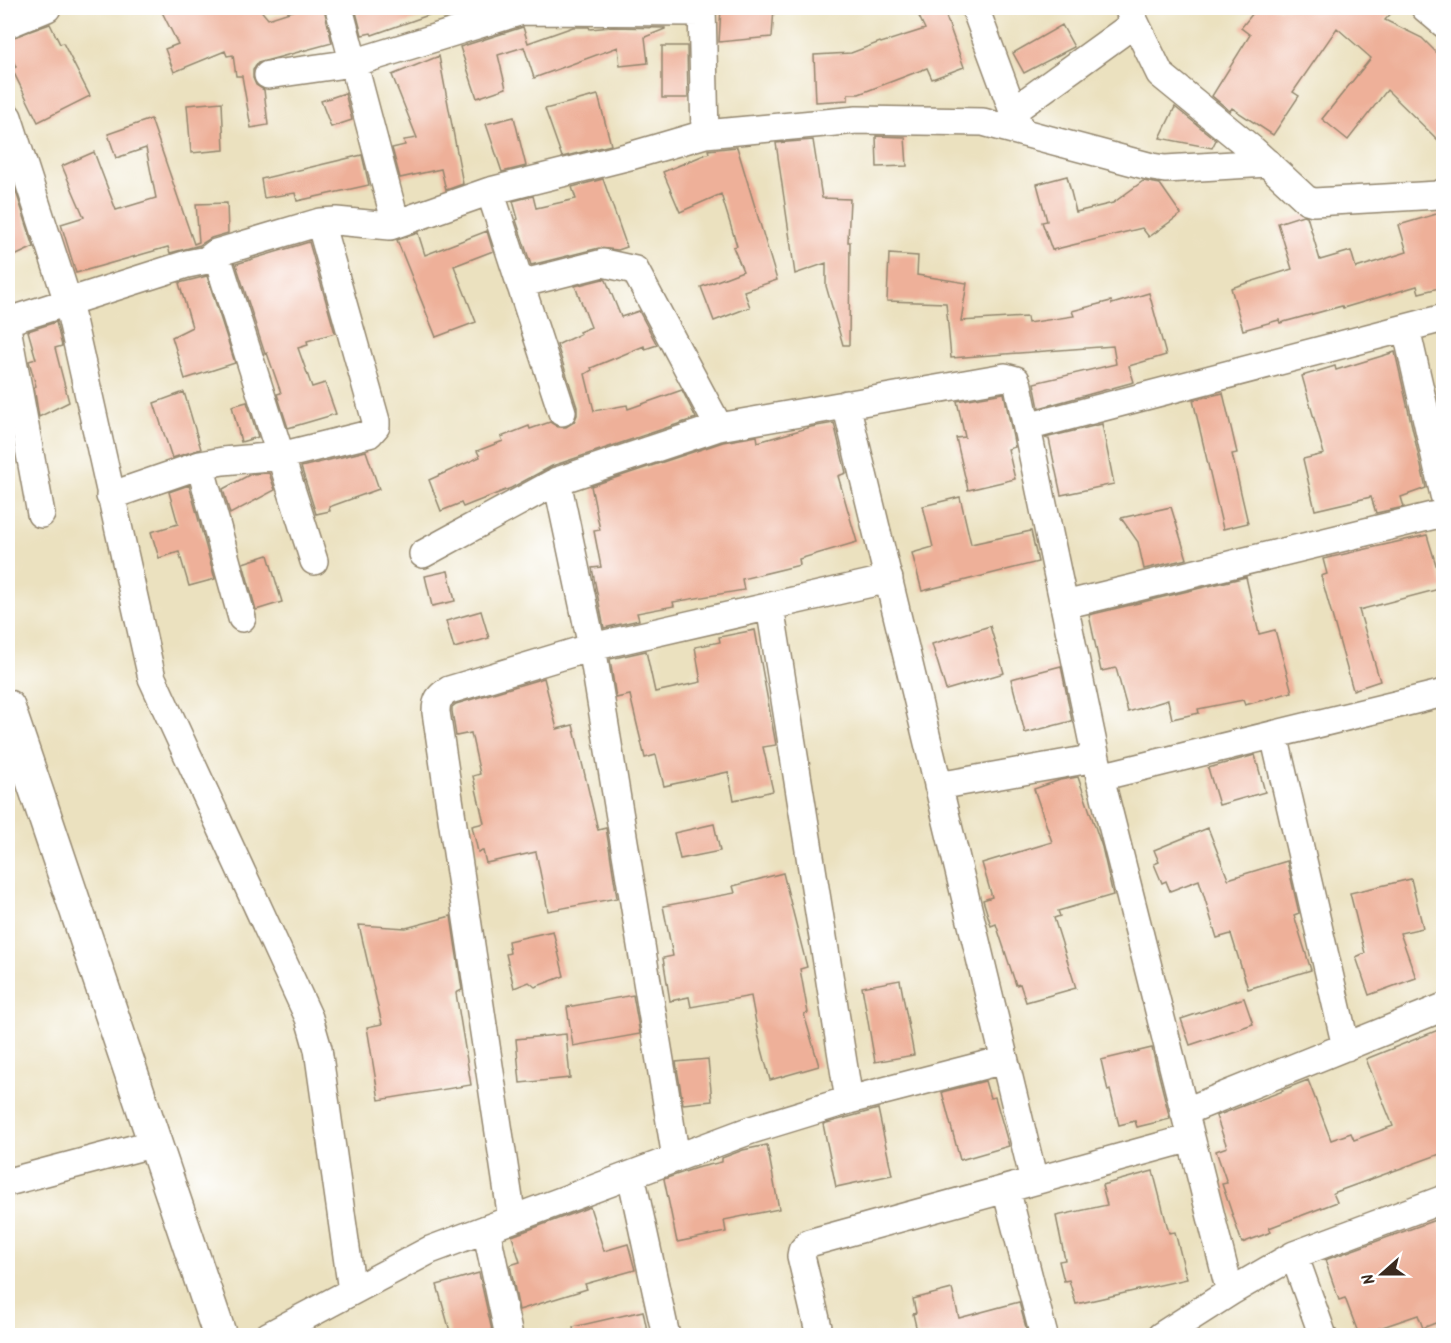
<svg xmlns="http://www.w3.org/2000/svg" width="1451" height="1343" font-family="Kalam,sans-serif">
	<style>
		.building { fill: #eeb099 }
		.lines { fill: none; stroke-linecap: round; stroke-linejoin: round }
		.street-casing { stroke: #93866e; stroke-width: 30 }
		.secondary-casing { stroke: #93866e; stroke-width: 36 }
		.street { stroke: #fff; stroke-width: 27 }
		.secondary { stroke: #fff; stroke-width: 33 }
	</style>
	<rect width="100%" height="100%" fill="#fff"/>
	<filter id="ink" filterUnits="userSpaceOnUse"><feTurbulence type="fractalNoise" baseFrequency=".0167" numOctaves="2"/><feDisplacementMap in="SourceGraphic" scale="12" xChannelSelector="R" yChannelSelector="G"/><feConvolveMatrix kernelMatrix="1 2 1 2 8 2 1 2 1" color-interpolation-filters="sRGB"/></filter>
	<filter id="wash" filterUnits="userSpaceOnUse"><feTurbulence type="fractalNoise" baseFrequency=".008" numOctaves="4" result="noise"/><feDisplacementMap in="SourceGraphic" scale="24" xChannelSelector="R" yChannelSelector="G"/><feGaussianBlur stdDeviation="1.35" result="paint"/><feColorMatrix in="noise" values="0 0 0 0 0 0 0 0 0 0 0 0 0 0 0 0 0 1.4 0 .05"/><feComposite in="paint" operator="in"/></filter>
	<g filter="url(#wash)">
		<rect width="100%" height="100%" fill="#ebe1bf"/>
		<g id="blocks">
			<!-- building -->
			<path class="building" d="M160,8H259L268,19L302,8H324L332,43L258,63L253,70V78L256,85L264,90L268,125L251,128L242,76H236L233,55L227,56L225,51L174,72L165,49L178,44Z
				M355,8H439L440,11L372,35L371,33L362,35Z
				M721,8H774L772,37L719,42Z
				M915,8H943L964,67L932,79L927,68L859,94H848V100L816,102L814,55L851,53L880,42L881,43L925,29Z
				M1257,8H1396L1385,20L1422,38L1443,59V145L1387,90L1348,140L1322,119L1371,58L1337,28L1293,92L1299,96L1273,135L1232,108L1230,111L1212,96L1250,35L1241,28Z
				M50,24L60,44L63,43L90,96L38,122L12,69L16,67L8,50V39Z
				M1062,25L1074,47L1024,73L1013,53Z
				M523,27L528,43L573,27H589L590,29L612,27L665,28V29L645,37L648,63L620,66L618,47L534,78L524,47L498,55L506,88L477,98L460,47Z
				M662,46H687L688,98H662Z
				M439,56L463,184L446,190L441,169L400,178L392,148L405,145L404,140L417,138L392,75Z
				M345,93L352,120L331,127L321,101Z
				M598,95L611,145L562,157L545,109Z
				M222,102L224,150L191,153L187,105Z
				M1175,107L1216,140L1212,148L1160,138Z
				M514,117L526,166L502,172L486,124Z
				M151,119L194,244L199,242L196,204L227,203L228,233L211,238L200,245L170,253L168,247L76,273L61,224L84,217L62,166L94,152L116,210L156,198L146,148L116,158L108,134Z
				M876,136L905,137L907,166L877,167Z
				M813,140L822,198L850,199L848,242H850L849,345H843L826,286V263L795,274L776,143Z
				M737,147L777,280L744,291L750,307L714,321L701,287L743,271L733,247L737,246L721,194L680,212L663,172L709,153L708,150Z
				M362,155L369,185L297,201L295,193L264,198L261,179Z
				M8,167L34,247L8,259Z
				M1067,176L1076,212L1113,203L1143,181L1160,184L1181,214L1149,237L1142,228L1052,250L1042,222L1047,221L1037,184Z
				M603,179L627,247L618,250L599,248L531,265L516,220L518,219L513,201L533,196L536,208L576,199L572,187Z
				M1440,213L1443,224V287L1419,293L1417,286L1343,308L1342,306L1280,323L1279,320L1243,330L1231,288L1292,269L1278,223L1303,215L1307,216L1320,260L1351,251L1356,268L1407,252L1399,225Z
				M487,231L493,251L454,266L476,322L436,337L397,240L418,233L425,255Z
				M309,242L335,333L307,341L308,345L298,348L312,387L325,383L336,414L288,428L277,394L281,393L267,353L265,354L236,264Z
				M889,254L918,256L917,275L967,283L961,321L1027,317L1028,323L1074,316L1072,311L1111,301L1112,304L1149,293L1166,355L1129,366L1134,382L1039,408L1034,383L1116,364L1113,346L951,358L946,303L887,301Z
				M207,276L235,363L185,379L172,337L192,327L179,283Z
				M603,279L606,280L621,317L639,311L657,345L645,349L644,346L591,368L592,370L585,374L594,411L627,405L628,409L682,390L696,418L552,466L511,488L463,507L461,503L441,511L429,480L480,457L477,451L503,441L501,437L529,426L530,429L550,422L558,427H566L574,422L577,415V407L557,345L580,334L579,332L591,327L575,286Z
				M56,322L62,346L55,348L69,402L39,417L34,387L36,386L29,361L36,359L28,331Z
				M1395,352L1426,488L1401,497L1404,507L1376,513L1371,497L1315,510L1303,459L1324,454L1302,376L1335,366L1336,370Z
				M184,392L201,449L172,458L154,403Z
				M1004,393L1015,447L1008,449L1015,479L968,490L956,438L965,437L957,401Z
				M1223,393L1237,453L1232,454L1248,523L1223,529L1193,400Z
				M247,402L258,437L241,442L232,406Z
				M834,423L846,473L838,476L857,542L799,559L800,565L742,579L744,590L673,602L674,606L637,613L639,620L604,628L592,568L601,567L594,531L600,530L591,486L723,442L757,436L758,442L811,427Z
				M1102,424L1114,484L1061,495L1049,439L1045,438Z
				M366,451L379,489L329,507L330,511L316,514L301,467Z
				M269,473L275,490L230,514L223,489L251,474Z
				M189,485L215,579L189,586L179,552L159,558L151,532L178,524L169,492Z
				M960,497L971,544L1031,531L1038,562L922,591L912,553L933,547L923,506Z
				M1171,507L1187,559L1144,569L1138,542L1121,518Z
				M1427,535L1443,588L1359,610L1380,681L1353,690L1321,576L1327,574L1323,559Z
				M268,555L282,602L256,610L243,563Z
				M448,571L455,601L432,606L425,576Z
				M1246,577L1259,634L1275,630L1292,692L1245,705L1243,700L1198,709L1199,713L1172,719L1168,700L1128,712L1116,668L1101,671L1089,615Z
				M481,611L489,638L454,648L446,621Z
				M990,626L1004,673L946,690L932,644Z
				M755,630L776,745L763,747L773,791L734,800L728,772L664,786L656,755L645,758L630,695L616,698L610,659L646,651L655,692L701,682L695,647L720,642L719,637Z
				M1061,666L1072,721L1025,733L1011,679Z
				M544,678L557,729L573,725L598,830L606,828L617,898L548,911L536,852L486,863L483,851L478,852L472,826L484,823L473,776L480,774L471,733L456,736L452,711V707L456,704Z
				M1255,755L1265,792L1219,805L1208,768Z
				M1078,777L1102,847L1113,895L1058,911L1060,916L1054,918L1076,988L1026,1002L1020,984L1016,985L996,924L991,926L983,900L992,897L982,863L1052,842L1034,789L1060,780Z
				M714,824L720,851L680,859L674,833Z
				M1208,828L1228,879L1287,861L1299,913L1294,915L1311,970L1248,989L1231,934L1217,938L1199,880L1170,891L1166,881L1162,883L1154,864L1159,862L1154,850Z
				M783,873L807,967L800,969L808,1013L804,1014L819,1066L770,1080L758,1034L751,996L691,1007L689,997L670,1001L663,958L673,956L663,906L735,893L733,886Z
				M1411,879L1423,928L1400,933L1416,978L1369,995L1356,957L1365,953L1350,893Z
				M451,916L462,990L456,993L471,1085L379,1100L367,1027L382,1024L359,925L406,928Z
				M553,931L564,976L535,987L529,982L514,988L506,954L510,953L508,941Z
				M900,980L914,1055L875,1062L862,987Z
				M633,995L640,1034L573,1046L567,1007Z
				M1244,998L1253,1024L1190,1045L1181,1019Z
				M1443,1028V1153L1333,1193L1337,1202L1269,1228L1271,1232L1242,1243L1222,1184L1227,1183L1216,1151L1227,1147L1216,1116L1283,1091L1282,1090L1308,1080L1331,1140L1351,1133L1354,1140L1393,1126L1366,1059Z
				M566,1034L570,1078L520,1083L516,1039Z
				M1152,1048L1170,1119L1137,1127L1135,1121L1119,1125L1110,1090L1108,1091L1101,1060Z
				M708,1059L712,1101L683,1104L676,1062Z
				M985,1081L990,1098L995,1097L1009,1146L960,1160L942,1092Z
				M878,1109L892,1175L836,1187L823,1124Z
				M767,1145L779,1209L724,1220L726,1232L677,1242L664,1179L696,1168L722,1162V1158L743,1150Z
				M1153,1171L1169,1233L1175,1232L1187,1279L1076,1304L1069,1280L1064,1281L1059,1261L1065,1260L1056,1216L1107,1205L1102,1185Z
				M590,1207L604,1251L628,1244L635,1270L585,1284L587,1289L519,1310L510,1265L520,1262L512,1236Z
				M1438,1219L1443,1235V1320L1423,1328L1418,1315L1359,1335L1345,1298L1339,1300L1325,1260Z
				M479,1273L493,1335H451L437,1285Z
				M952,1289L959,1318L1019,1302L1028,1335H918L913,1314L916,1313L913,1299Z
				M643,1311L648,1335H574L573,1327Z"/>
		</g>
	</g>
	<g filter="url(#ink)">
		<use href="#blocks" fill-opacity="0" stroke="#93866e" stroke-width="1.5"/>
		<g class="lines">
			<!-- street casing -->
			<g class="street-casing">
				<path id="street" d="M339,8L396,224
					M702,8L705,134
					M975,8L1019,127
					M1128,8L1160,74L1253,150L1307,200L1314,202L1438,195L1444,192
					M1425,8L1444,24
					M8,24L47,8
					M268,75L353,63L522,11L702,12
					M1013,111L1135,23
					M8,117L68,302L152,678L309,1018L318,1049L352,1291
					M490,191L562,412
					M216,253L314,561
					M520,284L603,263L635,270L719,427
					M8,321L187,264L207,260L216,253L320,222L336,221L390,226L490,191L630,156L705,134L857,120L983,122L1152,167L1165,169L1268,163
					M1406,328L1444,495
					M8,333L41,514
					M846,404L1034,1181
					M1027,427L1444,318
					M200,465L242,618
					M557,481L592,647L676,1158
					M110,496L200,465L223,461L280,456L369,434L376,426V421L320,222
					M423,554L557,481L719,427L1005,377L1016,380L1018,385L1100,777L1230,1292
					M1064,605L1444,513
					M770,606L849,1100
					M1274,735L1346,1047
					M1100,777L1444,693
					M938,786L1096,758
					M1184,1112L1444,1007
					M631,1175L666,1336
					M8,1182L155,1143
					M1006,1189L1044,1336
					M512,1219L436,712C436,700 439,696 449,690L592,647L889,579
					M486,1229L509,1336
					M1294,1255L1323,1336
					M268,1336L430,1250L676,1158L751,1130L849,1100L1004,1060
					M820,1336L801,1256L802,1251L809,1243L1191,1138
					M1161,1336L1230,1292L1294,1255L1444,1199"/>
			</g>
			<!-- secondary casing -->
			<g class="secondary-casing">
				<path id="secondary" d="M8,707L220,1336"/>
			</g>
			<!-- street -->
			<use href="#street" class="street"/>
			<!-- secondary -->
			<use href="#secondary" class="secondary"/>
		</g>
	</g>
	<!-- margin -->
	<rect width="1451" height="1343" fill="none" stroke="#fff" stroke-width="30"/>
	<!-- north arrow -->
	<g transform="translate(1382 1274) rotate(249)" stroke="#ffffff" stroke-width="4.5" paint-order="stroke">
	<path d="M0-4.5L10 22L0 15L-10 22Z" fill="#3b2a1e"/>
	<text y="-9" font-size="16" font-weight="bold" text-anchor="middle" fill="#3b2a1e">N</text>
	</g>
</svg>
